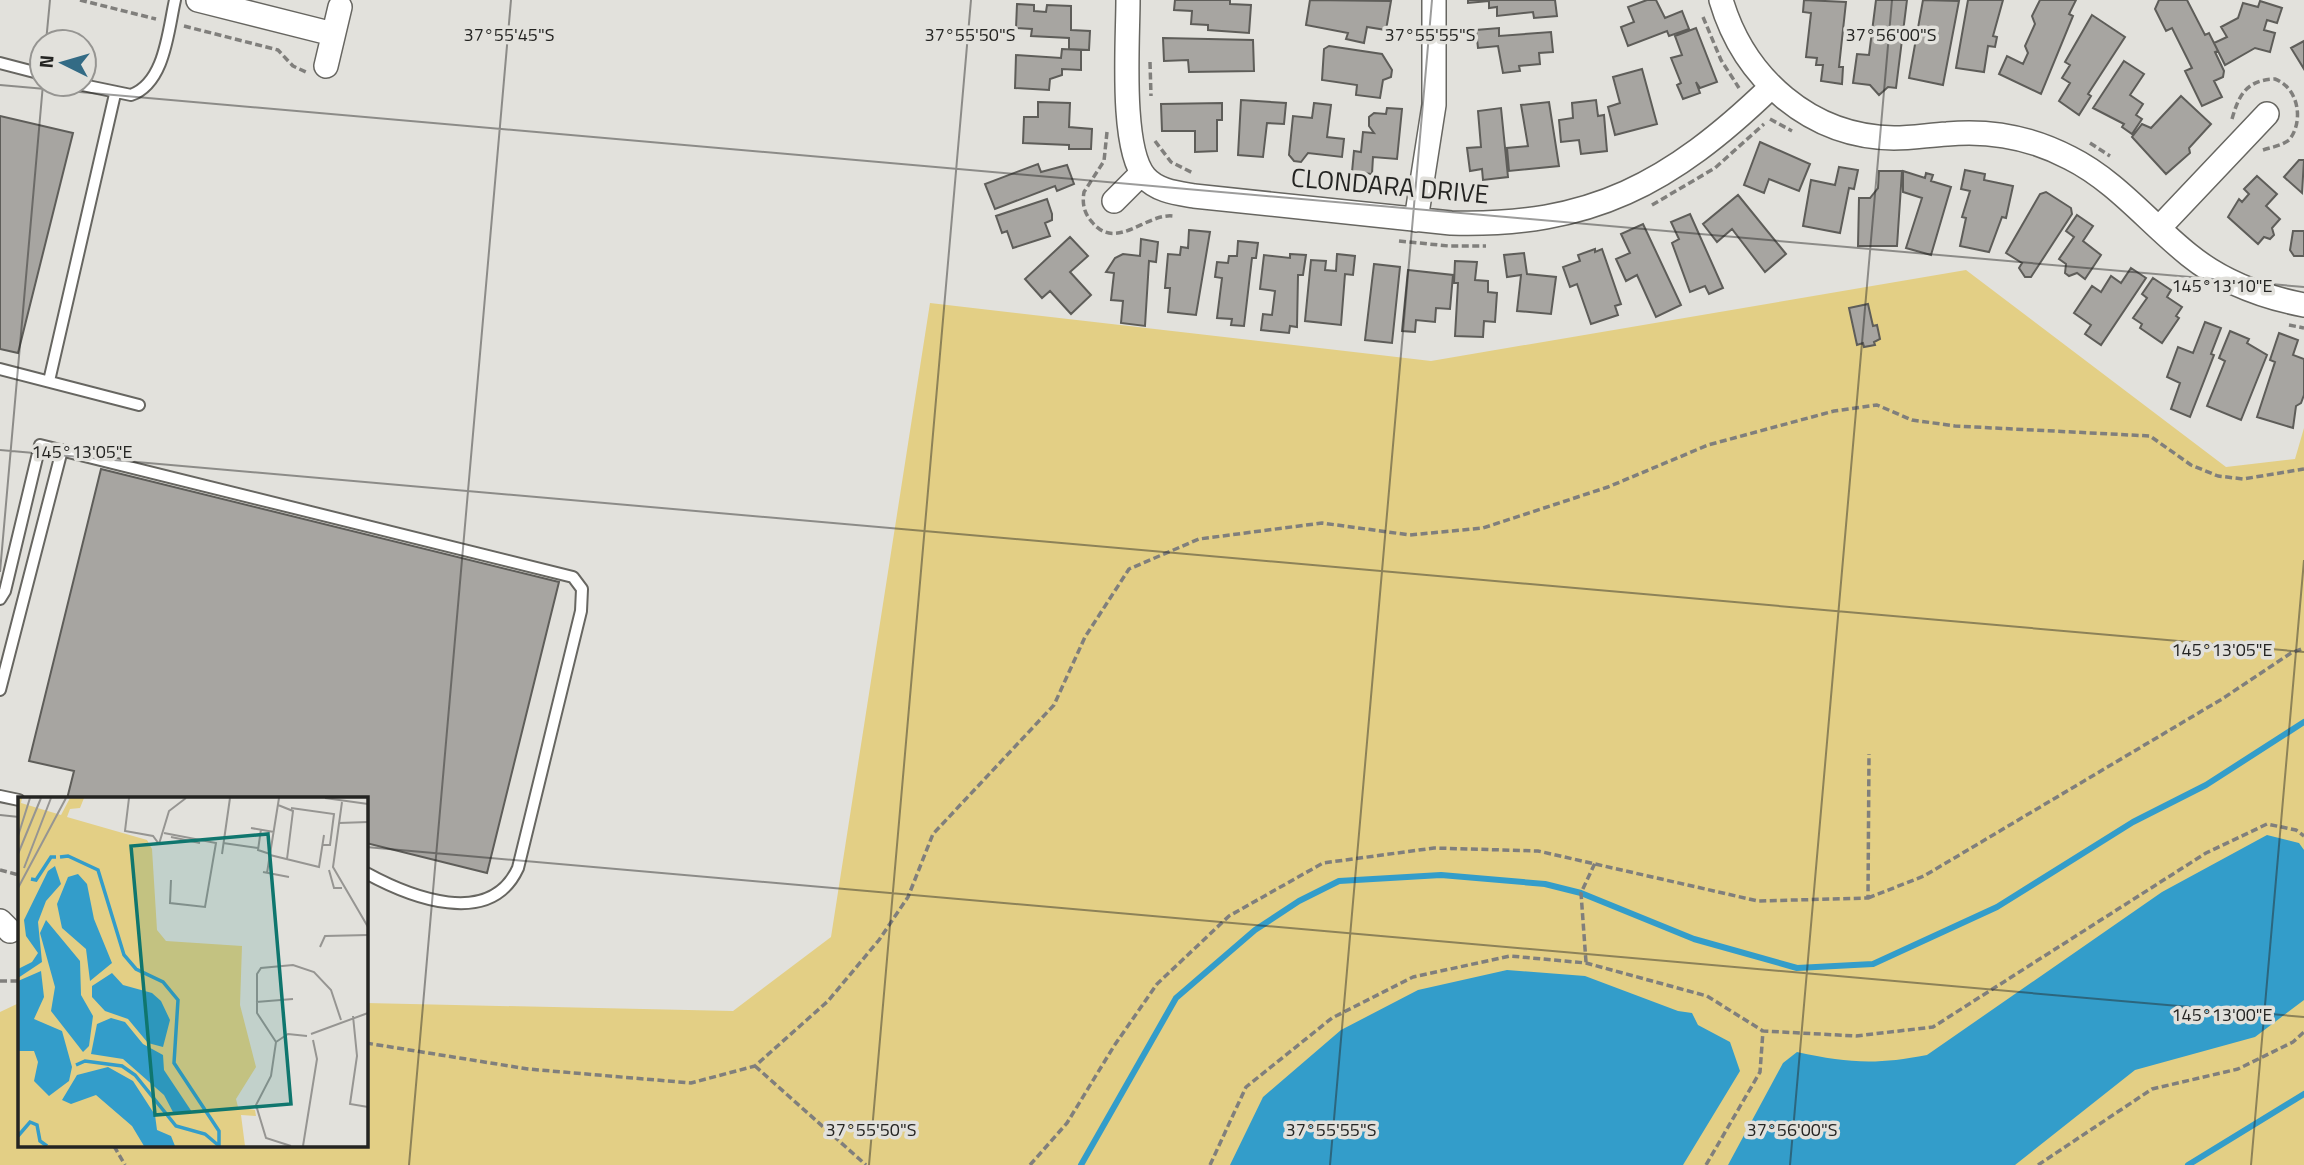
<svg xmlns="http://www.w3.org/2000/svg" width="2304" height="1165" font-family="'Titillium Web',sans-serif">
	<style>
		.green { fill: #e3cf85 }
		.water { fill: #339dca }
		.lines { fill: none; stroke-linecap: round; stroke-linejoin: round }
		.stream { stroke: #339dca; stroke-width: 6 }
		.building { fill: #a7a5a1; stroke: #5e5d59; stroke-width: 2 }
		.lane-casing { stroke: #676661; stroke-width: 14 }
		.street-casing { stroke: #676661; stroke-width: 26 }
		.path { stroke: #807f7c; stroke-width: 3.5; stroke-dasharray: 7 3.5; stroke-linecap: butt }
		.lane { stroke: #fff; stroke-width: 10 }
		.street { stroke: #fff; stroke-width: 23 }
		.ticks { fill: none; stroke: #242422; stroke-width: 2; stroke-opacity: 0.45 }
		.labels { text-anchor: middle; stroke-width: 7; stroke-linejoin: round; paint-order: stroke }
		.street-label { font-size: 26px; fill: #242422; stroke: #e2e1dc }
		.inset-river { fill: none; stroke: #339dca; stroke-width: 3.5 }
		.inset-road { fill: none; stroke: #969592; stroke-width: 2 }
		.view { fill: #0f766e; fill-opacity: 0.15; stroke: #0f766e; stroke-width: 3.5 }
		.inset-edge { fill: none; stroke: #242422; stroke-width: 3.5 }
		.ticks-label { font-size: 18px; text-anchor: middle; fill: #242422; stroke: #e2e1dc; stroke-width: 7; stroke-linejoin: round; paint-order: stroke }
	</style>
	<rect width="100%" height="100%" fill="#e2e1dc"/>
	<!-- green -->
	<path class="green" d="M1966,270L2226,467L2295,459L2304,428V1165H0V1012L19,1003V1146H366V1003L733,1011L831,937L930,303L1431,361Z"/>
	<!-- water -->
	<path class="water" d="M2267,835L2299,843L2304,850V1000L2255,1037L2135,1070L2015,1165H1728L1783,1063L1797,1052C1847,1063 1876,1065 1927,1055L2162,892Z
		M1507,970L1585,976L1678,1011L1692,1013L1698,1025L1730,1042L1740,1071L1683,1165H1230L1263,1097L1341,1030L1418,990Z"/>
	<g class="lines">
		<!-- stream -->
		<path class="stream" d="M1081,1165L1176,998L1255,930L1299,901L1339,881L1441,875L1545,884L1581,893L1694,939L1797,968L1873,964L1997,907L2133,822L2206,785L2304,722
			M2188,1165L2304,1094"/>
	</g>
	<!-- building -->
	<path class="building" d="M1175,0H1230V4L1251,5L1249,33L1208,30V25L1191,24L1192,11L1174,10Z
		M1310,0L1391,1L1386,30L1367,27L1364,43L1346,39L1348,33L1306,25Z
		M1468,0H1555L1557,16L1534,18L1533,12L1497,16V7L1489,8V1L1468,3Z
		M1647,0H1656L1665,18L1682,11L1689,29L1669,36L1667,31L1628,46L1621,27L1634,22L1628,7Z
		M1804,0L1846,2L1839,67H1843L1842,84L1821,81L1823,65H1816L1817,58L1806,57L1811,13L1803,12Z
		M1876,0H1907L1896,88L1888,87L1879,95L1870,85L1853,83L1857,54L1869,55Z
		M1923,0L1959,1L1943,85L1909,78Z
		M1968,0H2003L1993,36L1997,37L1995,47L1988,46L1984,72L1956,68Z
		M2040,0H2076L2069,14L2073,16L2041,94L1999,74L2007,56L2023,64L2028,53L2025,46L2035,24L2032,16Z
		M2159,0H2187L2205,35L2209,33L2218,51L2215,52L2224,71L2223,77L2214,81L2222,97L2202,106L2185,71L2192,68L2172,28L2166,31L2155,9Z
		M2260,1L2282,8L2277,23L2267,20L2264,30L2275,33L2270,52L2255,48L2225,65L2214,43L2227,37L2221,27L2238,18L2243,3L2258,7Z
		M1017,4L1034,5V11L1046,12L1047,5L1071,6V30L1090,31L1089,50L1069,49V38L1031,36L1032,29L1016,28Z
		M2092,15L2125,37L2088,94L2091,96L2079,115L2059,101L2070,83L2062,78L2070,65L2065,62Z
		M1499,28V36L1551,32L1553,52L1539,53L1540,64L1519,66L1520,71L1503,73L1498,46L1478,48L1476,30Z
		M1696,28L1717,82L1700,88L1696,82L1700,93L1683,99L1677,85L1681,83L1671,58L1682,55L1675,36Z
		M1163,38L1253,40L1254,71L1189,72L1188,60L1164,61Z
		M2304,41V69L2291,48Z
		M1329,46L1382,54L1392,70L1391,77L1383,80L1380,98L1356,95L1357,85L1322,80L1324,49Z
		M1062,49L1081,50V70L1062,69V75L1050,79L1049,90L1015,88L1016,55L1061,58Z
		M2124,61L2144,74L2130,95L2143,104L2136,115L2142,119L2132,134L2122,127L2124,124L2093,108Z
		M1642,69L1657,124L1615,135L1608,107L1620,103L1613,77Z
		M2181,96L2211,124L2189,148L2190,153L2166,174L2132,137L2142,124L2151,128Z
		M1241,100L1286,103L1284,124L1267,123L1263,157L1238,155Z
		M1596,100L1598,116L1604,115L1607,151L1581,154L1579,140L1561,142L1559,120L1573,118L1572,103Z
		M1038,102L1070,103L1069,127L1092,129L1091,149H1069V145L1023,143L1024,117H1038Z
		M1549,102L1559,166L1509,171L1507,148L1528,146L1521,105Z
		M1222,103V120H1217V151L1195,152V131H1162L1161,104Z
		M1314,103L1331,105L1327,137L1344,139L1342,157L1308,153L1301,162L1294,161L1289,155L1293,116L1312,118Z
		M1387,108L1402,109L1397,159L1373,157L1372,174L1352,172L1354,151L1361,152L1363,132L1374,133L1369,126V117L1374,113L1386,114Z
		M1501,108L1508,177L1483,180L1482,169L1470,171L1467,148L1481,147L1478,111Z
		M0,116L73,133L18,353L0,349Z
		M1760,142L1810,164L1799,191L1769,179L1764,193L1744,185Z
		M2299,160H2304L2302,193L2284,177Z
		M1038,164L1041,172L1067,165L1074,184L1057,191L1055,186L995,209L985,184Z
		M1839,167L1858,170L1854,189L1849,188L1840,233L1803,226L1811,180L1835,185Z
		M1965,170L1985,174L1984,180L2013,186L2006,218L2002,217L1989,252L1960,246L1966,218L1962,217L1970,191L1961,189Z
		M1879,171H1902L1897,246H1858L1859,198H1870L1878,188Z
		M1903,171L1925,178L1926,173L1933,175L1931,181L1951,187L1931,255L1906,248L1922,198L1903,192Z
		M2257,176L2277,194L2266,206L2280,219L2272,228L2274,235L2270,239L2264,237L2258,244L2228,217L2239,199L2242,202L2249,194L2244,189Z
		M2046,192L2071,208L2072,214L2031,277H2025L2019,268L2022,263L2006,253L2040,194Z
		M1738,195L1786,254L1765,272L1732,229L1717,242L1703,224Z
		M1047,199L1052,214V220L1045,223L1050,236L1013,248L1007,231L1002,233L996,216Z
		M1690,214L1723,288L1709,294L1705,286L1690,292L1672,243L1679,239L1671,222Z
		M2077,215L2093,226L2083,241L2101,255L2085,279L2077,273L2069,276L2065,273L2066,264L2059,259L2074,237L2066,231Z
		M1643,224L1681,305L1656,317L1637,275L1626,281L1616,259L1630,253L1621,234Z
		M1189,230L1210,232L1196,315L1168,312L1170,288H1165L1168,254L1180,255L1181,247L1188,248Z
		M2293,231H2304V256H2294L2290,250Z
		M1070,237L1088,256L1070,272L1091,295L1071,314L1050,291L1042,298L1025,279Z
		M1141,239L1158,242L1156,262L1149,261L1145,326L1121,323L1123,301L1111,300L1114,273L1106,272L1115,258L1123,254L1140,256Z
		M1238,241L1258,243L1256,258H1252L1244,326L1231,325L1232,319L1217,318L1222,278L1215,277L1217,262L1228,263L1229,256H1237Z
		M1595,249V252L1602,249L1621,304L1615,306L1618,315L1591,324L1577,284L1570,287L1563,267L1580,261L1578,255Z
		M1524,253L1527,274L1556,277L1551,314L1517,311L1521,275L1507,277L1504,255Z
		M1290,254L1306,255L1303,275H1298L1297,327L1290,326L1289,333L1261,330L1263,314L1272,315L1275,291L1260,289L1264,255L1290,258Z
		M1337,254L1355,256L1353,275L1345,274L1341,325L1305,321L1311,260L1326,261L1325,270L1336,271Z
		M1455,261L1477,262L1475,280L1488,281V292L1497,293L1495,322L1484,321L1483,337L1455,336L1458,283H1454Z
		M1374,264L1400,267L1392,343L1365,340Z
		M2131,268L2146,278L2101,345L2085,334L2091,325L2074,313L2092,286L2101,292L2111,276L2121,283Z
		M1408,270L1453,275L1450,309L1436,308L1435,322L1416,320L1415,332L1402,331Z
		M2153,278L2171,290L2167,297L2182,307L2176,316L2179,318L2162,343L2140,328L2142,324L2133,318L2147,298L2142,294Z
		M1868,304L1873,326L1877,325L1880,339L1874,342L1875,345L1864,347L1863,343L1857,345L1849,308Z
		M2205,322L2221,328L2211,354L2214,355L2190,417L2171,409L2180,383L2167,377L2178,347L2193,353Z
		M2230,331L2249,339L2247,343L2267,355L2241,420L2207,406L2225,361L2219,358Z
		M2279,333L2298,340L2293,355L2304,359V395L2301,403L2296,406L2293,428L2257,417L2275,362L2270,360Z
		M101,469L559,582L487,873L366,843V799H67L74,771L29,761Z"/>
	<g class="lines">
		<!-- lane casing -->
		<g class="lane-casing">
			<path id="lane" d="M0,63L42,74
				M78,84L131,95C165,83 168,31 175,0
				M0,369L139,405
				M49,381L115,94
				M0,599L5,591L40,445L573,577L582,589L581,611L518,868C490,929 410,897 366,873
				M0,690L62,450
				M0,796L19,800"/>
		</g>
		<!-- street casing -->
		<g class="street-casing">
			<path id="street" d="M198,0L333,34
				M1128,0C1128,40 1120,148 1145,177C1157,191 1177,193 1194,196L1451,223C1591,227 1671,183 1770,88
				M1721,0C1744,78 1810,137 1894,138C1912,138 1929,135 1947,134C1989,130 2032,138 2070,158C2116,181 2149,223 2189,255C2221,281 2263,297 2304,305
				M326,66L340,7
				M1114,201L1142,173
				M1416,220L1434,105V0
				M2159,228L2267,114
				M0,921L10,931"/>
		</g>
		<!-- path -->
		<path class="path" d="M80,0L156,19
			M1703,17L1721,60L1739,88
			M184,26L278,50L293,66L308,73
			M1150,62L1151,96
			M1770,119L1792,131
			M2232,119C2239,94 2247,80 2275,79C2299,88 2304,122 2289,140C2281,146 2272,147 2263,150
			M1107,132L1104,161L1084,192C1082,204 1084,213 1092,222C1116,252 1146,213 1173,216
			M1155,141L1171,162L1193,173
			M2090,143L2110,156
			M1652,205L1715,168L1764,124
			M1399,241L1449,246H1486
			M2289,325L2304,328
			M0,870L19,875
			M1868,898L1924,876L2222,699L2291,653L2304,648
			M1586,962L1581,893L1595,863
			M0,981H19
			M366,1043L528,1069L691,1083L755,1066L828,1001L879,940L908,897L933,834L1054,705L1085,637L1129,569L1199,539L1322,523L1410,535L1483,528L1608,487L1708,445L1834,411L1877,405L1912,420L1955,426L2150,436L2191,465L2218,476L2243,479L2304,469
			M755,1066L866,1165
			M114,1146L125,1165
			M1030,1165L1067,1123L1114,1046L1157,984L1229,916L1323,863L1434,848L1538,851L1758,901L1868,898L1869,754
			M1210,1165L1246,1087L1332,1018L1413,977L1510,956L1586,963L1707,996L1763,1031
			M1706,1165L1760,1072L1763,1031L1856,1036L1933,1027L2206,853L2267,824L2296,830L2304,836
			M2038,1165L2152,1089L2238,1069L2293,1042L2304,1032"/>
		<!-- lane -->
		<use href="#lane" class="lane"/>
		<!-- street -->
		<use href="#street" class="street"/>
	</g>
	<!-- ticks -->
	<path class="ticks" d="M46,42L50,0M0,85L2304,287M0,450L2304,652M0,572L43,84M0,815L19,817M366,847L2304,1017M409,1165L511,0M869,1165L971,0M1330,1165L1432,0M1790,1165L1892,0M2251,1165L2304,560"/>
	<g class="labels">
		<!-- street labels -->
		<g class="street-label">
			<text transform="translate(1390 186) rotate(5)" y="9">CLONDARA DRIVE</text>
		</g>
	</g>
	<!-- overview -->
	<g transform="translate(18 797)">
		<rect width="350" height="350" fill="#e2e1dc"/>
		<path d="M0,1H4L3,6L43,18L52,1H66L62,11L52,12L49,20L129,43L134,52L139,133L148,144L224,149L222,208L238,270L218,302L220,310L237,313L238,319L223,318L227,349H0Z" fill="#e3cf85"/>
		<path d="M37,69L43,87L28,104L20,125L24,165L0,181V172L14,165L20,156L8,139L6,123L30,74ZM60,77L69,87L76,122L94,166L72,184L68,152L44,131L39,107L50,80ZM28,123L62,164L63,198L75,219L71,249L65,255L33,214L37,190L22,136ZM23,174L26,200L16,222L44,234L54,270L51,284L31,299L16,284L20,265L16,254H0V184ZM94,176L105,188L134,196L143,204L152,223L145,250L130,246L110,222L87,214L74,200V189ZM93,221L107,225L125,247L145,258L146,273L174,315L156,317L146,298L105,262L73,257L79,227ZM90,270L115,284L137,318L139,333L153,339L157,349H126L114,329L78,298L53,307L44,303L59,278Z" fill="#339dca"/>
		<path class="inset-river" d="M42,60L50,59L80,73L106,158L118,172L145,185L160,203L156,266L201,334V349M13,82L18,83L33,60H38M58,268L67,264L104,269L117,278L158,329L187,337L200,348M0,339L12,325L19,328L22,344L29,349"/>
		<path class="inset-road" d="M111,1L107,34L135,39L141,47M307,1L350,7M324,5L315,70L350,130M260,8L275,14L269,62M273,11L316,17L312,48H304M321,26L350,25M233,31L256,35M243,32L240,53L252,57M146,36L198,46L187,110L152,106L153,83M0,39L12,1M153,40L182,46M205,46L240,51M141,47L151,14L168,1M0,57L23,1M204,57L212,1M252,58L301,70L306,38M6,71L33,1M311,73L316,91H324M245,75L271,80M249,76L261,1M0,91L48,1M302,150L307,139L350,138M238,205L275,202M335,219L339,259L332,307L350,310M293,237L350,216M258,245L239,216V177L243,171L275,168L296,175L313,193L323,223M273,349L248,341L238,308L253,279L258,245L270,237L289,239M285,349L299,262L295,243"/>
		<path class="view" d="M250,37L273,307L137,318L113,49Z"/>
		<rect width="350" height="350" class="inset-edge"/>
	</g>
	<g class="ticks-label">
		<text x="509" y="41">37°55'45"S</text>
		<text x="970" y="41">37°55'50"S</text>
		<text x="1430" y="41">37°55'55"S</text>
		<text x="1891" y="41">37°56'00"S</text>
		<text x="2222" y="292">145°13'10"E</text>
		<text x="82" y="458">145°13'05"E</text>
		<text x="2222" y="656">145°13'05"E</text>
		<text x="2222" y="1021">145°13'00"E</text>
		<text x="871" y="1136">37°55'50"S</text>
		<text x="1331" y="1136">37°55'55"S</text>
		<text x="1792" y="1136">37°56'00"S</text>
	</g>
	<!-- north arrow -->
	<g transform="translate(63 63) rotate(275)"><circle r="33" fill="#e2e1dc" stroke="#969592" stroke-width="2"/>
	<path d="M0-5L12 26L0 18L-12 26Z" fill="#336b85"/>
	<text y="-10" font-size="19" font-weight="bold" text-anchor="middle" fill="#242422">N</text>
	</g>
</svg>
